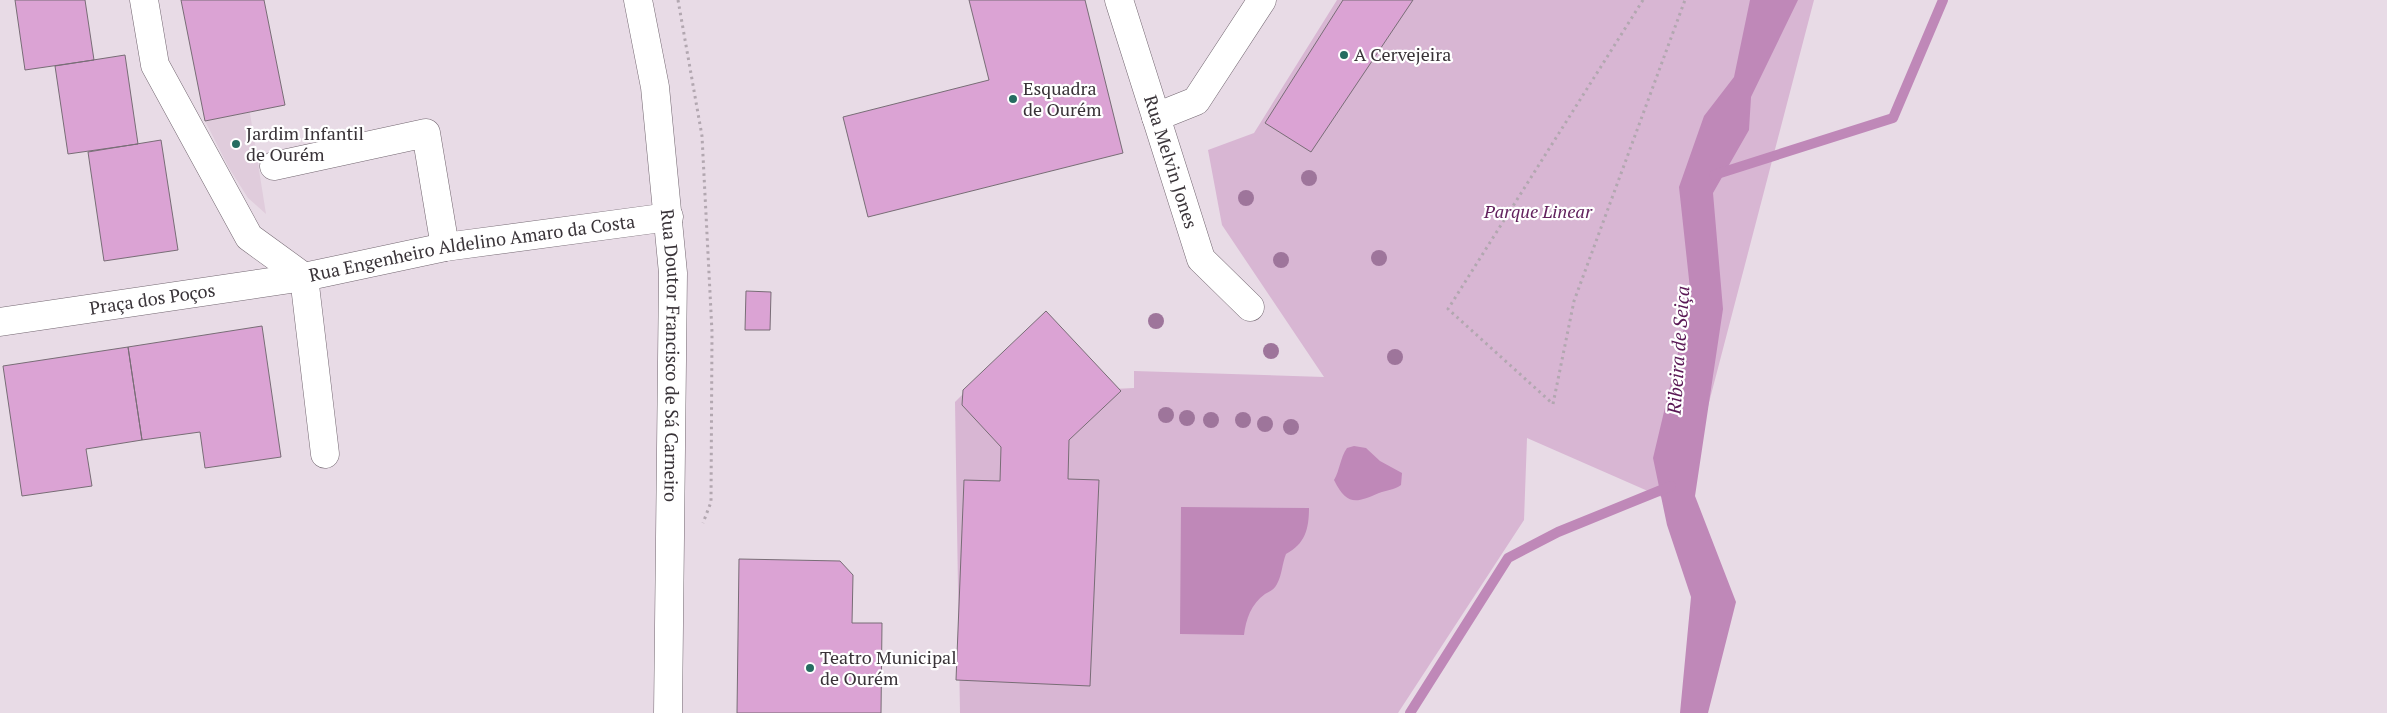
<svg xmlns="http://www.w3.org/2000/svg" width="2387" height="713" font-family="'PT Serif',serif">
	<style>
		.built { fill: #e0ccdc }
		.green { fill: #d8b6d3 }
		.water { fill: #bf88b8 }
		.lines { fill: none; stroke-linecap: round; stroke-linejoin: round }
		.stream { stroke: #bf88b8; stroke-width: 10 }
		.building { fill: #dba3d4; stroke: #786d76 }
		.street-casing { stroke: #736771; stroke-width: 29 }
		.path { stroke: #b2a7b0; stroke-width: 3; stroke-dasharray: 2.5 4; stroke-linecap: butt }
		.street { stroke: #fff; stroke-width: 28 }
		.tree { fill: #9e759b }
		.poi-dot { fill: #256c61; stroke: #fff; stroke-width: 2 }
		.labels { text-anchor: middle; stroke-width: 4.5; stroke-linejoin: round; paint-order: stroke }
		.poi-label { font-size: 18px; fill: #393338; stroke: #fff; text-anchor: start }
		.street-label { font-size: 18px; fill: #393338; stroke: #fff }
		.park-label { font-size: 18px; font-style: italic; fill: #62215d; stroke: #fff }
		.water-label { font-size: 19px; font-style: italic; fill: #591754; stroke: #fff }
	</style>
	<rect width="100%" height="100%" fill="#e8dbe6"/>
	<!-- built -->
	<path class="built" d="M242,63L266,214L248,198L229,168L205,121L195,72Z"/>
	<!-- green -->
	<path class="green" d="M1337,0H1814L1682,506L1527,438L1524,520L1398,713H960L955,402L1040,317L1114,389L1134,388V371L1324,377L1222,225L1208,150L1254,133Z"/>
	<!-- water -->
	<path class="water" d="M1750,0H1798L1751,97L1749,130L1713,193L1723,309L1695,496L1736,602L1708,713H1680L1691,597L1667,525L1653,458L1691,298L1679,187L1704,116L1734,77Z
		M1354,446L1366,448L1380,461L1402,473L1401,485C1394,490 1387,490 1379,493C1356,503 1347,506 1334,480C1340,470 1340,458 1347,448Z
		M1181,507L1309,508C1309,529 1305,544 1286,554C1282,564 1282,575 1277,584C1274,590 1270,591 1265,594C1251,604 1246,619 1244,635L1180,634Z"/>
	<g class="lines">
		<!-- stream -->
		<path class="stream" d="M1714,175L1893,118L1943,0
			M1410,713L1508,558L1558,532L1671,486"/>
	</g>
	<!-- building -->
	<path class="building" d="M15,0H85L94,60L25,70Z
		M181,0H264L285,105L205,121Z
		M969,0H1085L1123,153L868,217L843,117L989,80Z
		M1343,0H1413L1311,152L1265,123Z
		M125,55L138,144L68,154L55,66Z
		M161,140L178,250L104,261L88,152Z
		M746,291L771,292L770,330H745Z
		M1046,311L1121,391L1069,440L1068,479L1099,480L1090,686L956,680L964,480L1000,481L1001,447L962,405L963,390Z
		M262,326L281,457L205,468L200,432L142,440L128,347Z
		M128,347L142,440L86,449L92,486L22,496L3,366Z
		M739,559L840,561L853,575L852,623H882L881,713H737Z"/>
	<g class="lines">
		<!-- street casing -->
		<g class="street-casing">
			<g id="street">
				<path d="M144,0L155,65L249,237L304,277"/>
				<path id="s1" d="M638,0L655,87L673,273L668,713"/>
				<path id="s2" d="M1119,0L1201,259L1250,307"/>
				<path d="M1156,117L1196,101L1262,0"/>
				<path d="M274,166L426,133L445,247"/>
				<path d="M304,277L325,454"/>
				<path id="s3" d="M0,322L304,277L445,247L669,217"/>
			</g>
		</g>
		<!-- path -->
		<path class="path" d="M678,0L702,136L712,332L711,502L703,523
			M1643,0L1448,309L1553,404L1574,301L1685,0"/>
		<!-- street -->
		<use href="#street" class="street"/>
	</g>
	<!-- trees -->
	<g class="tree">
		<circle cx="1309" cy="178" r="8"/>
		<circle cx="1246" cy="198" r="8"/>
		<circle cx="1379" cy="258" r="8"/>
		<circle cx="1281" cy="260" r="8"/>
		<circle cx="1156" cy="321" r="8"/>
		<circle cx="1271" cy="351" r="8"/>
		<circle cx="1395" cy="357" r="8"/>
		<circle cx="1166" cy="415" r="8"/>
		<circle cx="1187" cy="418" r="8"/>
		<circle cx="1211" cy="420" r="8"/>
		<circle cx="1243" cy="420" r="8"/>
		<circle cx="1265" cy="424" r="8"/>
		<circle cx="1291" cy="427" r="8"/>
	</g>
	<!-- markers -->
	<g class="poi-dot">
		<circle cx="1344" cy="55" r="5"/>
		<circle cx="1013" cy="99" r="5"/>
		<circle cx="236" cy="144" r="5"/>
		<circle cx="810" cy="668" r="5"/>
	</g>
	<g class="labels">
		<!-- poi labels -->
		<g class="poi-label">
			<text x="1354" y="61">A Cervejeira</text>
			<text x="1023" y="95">Esquadra<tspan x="1023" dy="21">de Ourém</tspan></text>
			<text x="246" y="140">Jardim Infantil<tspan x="246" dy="21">de Ourém</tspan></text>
			<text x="820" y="664">Teatro Municipal<tspan x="820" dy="21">de Ourém</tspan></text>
		</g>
		<!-- street labels -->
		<g class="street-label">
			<text dy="6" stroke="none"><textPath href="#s2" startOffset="170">Rua Melvin Jones</textPath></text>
			<text dy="6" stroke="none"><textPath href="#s3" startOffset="478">Rua Engenheiro Aldelino Amaro da Costa</textPath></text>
			<text dy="6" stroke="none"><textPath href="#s3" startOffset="154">Praça dos Poços</textPath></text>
			<text dy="6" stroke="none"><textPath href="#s1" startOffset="358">Rua Doutor Francisco de Sá Carneiro</textPath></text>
		</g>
		<!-- park labels -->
		<g class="park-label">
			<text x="1538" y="218">Parque Linear</text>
		</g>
		<!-- water labels -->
		<g class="water-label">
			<text transform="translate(1678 350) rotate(-86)" y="7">Ribeira de Seiça</text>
		</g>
	</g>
</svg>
